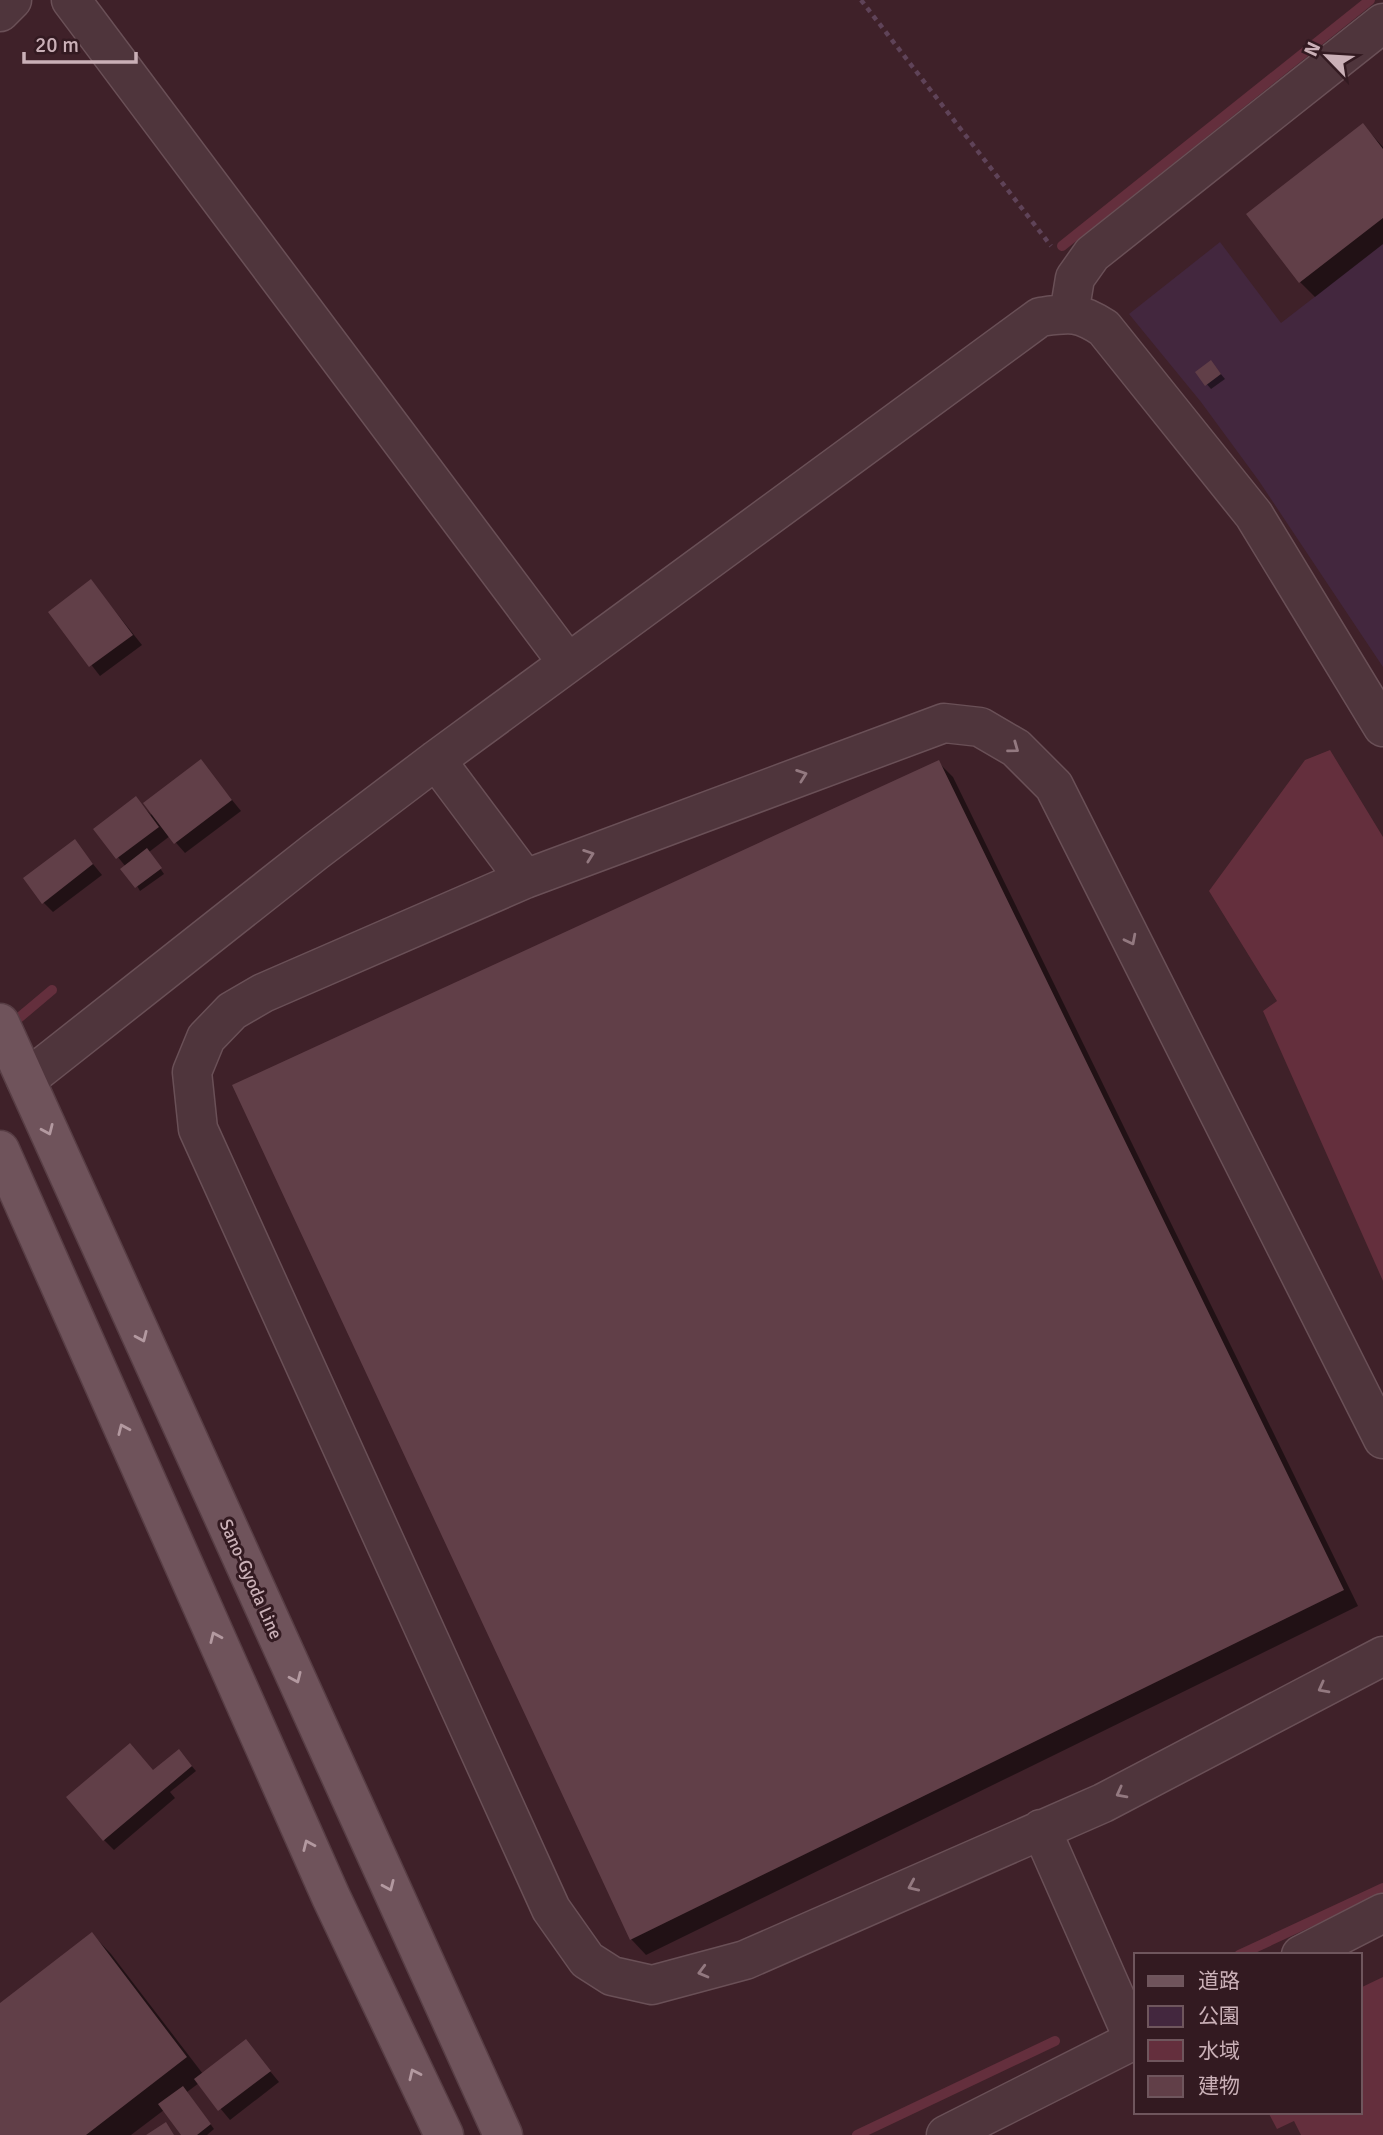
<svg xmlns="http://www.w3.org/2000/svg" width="1383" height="2135" font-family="Signika,'Noto Sans JP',sans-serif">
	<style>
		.green { fill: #43273e }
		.water { fill: #642f3d }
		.shadow { fill: #0007 }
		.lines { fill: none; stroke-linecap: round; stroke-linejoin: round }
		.stream { stroke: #642f3d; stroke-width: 10 }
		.building { fill: #613f48 }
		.minor-casing { stroke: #6a5057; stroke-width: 41 }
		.major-casing { stroke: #583e45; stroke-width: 41 }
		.path { stroke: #5f4358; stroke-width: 4.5; stroke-dasharray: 5 5; stroke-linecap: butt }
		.minor { stroke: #4f353c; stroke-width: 38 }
		.major { stroke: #6f535b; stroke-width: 38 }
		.oneway { stroke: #937980 }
		.oneway2 { stroke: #b399a0 }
		.labels { text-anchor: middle; stroke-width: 6; stroke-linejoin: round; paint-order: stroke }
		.street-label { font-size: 18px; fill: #cab0b7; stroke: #331a21 }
	</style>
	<rect width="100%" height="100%" fill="#3f2129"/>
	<!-- green -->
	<path class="green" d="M1220,242L1281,323L1383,244V667L1259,481L1201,402L1129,314Z"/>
	<!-- water -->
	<path class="water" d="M1330,750L1383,837V1281L1263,1011L1277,1001L1209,891L1305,760Z
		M1383,1977V2135H1301L1294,2121L1277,2129L1268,2112H1360V1988Z"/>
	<!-- shadow -->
	<path class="shadow" d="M1363,125L1383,147V244L1315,297L1300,282Z
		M1215,367L1225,379L1211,389L1197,373Z
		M91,581L142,645L100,676L50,612Z
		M201,762L241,811L185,853L170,836L149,852L164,874L140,891L126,867L95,829L136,799L151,815Z
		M938,762L953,777L1358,1606L646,1955L631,1939L234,1086Z
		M75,842L102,875L53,912L43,902Z
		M183,1756L196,1771L170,1792L175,1798L114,1850L104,1840L154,1772Z
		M92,1934L111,1954L203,2074L245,2041L279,2082L230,2120L199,2083L187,2092L214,2129L207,2135H184L164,2110L131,2135H0V2005Z"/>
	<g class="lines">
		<!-- stream -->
		<path class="stream" d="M1062,246L1370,0
			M8,1027L52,990
			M1239,1955L1383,1888
			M857,2135L1055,2041"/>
	</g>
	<!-- building -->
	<path class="building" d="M1363,123L1383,149V218L1299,283L1246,214Z
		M1211,360L1221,374L1205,386L1195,372Z
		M91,579L133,635L89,667L48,612Z
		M201,759L232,800L174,844L143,803Z
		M939,760L1344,1590L630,1940L232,1085Z
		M136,796L159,827L116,859L93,829Z
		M75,839L93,864L42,904L23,878Z
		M147,848L162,868L135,888L120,869Z
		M130,1743L153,1770L179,1749L192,1766L103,1841L66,1797Z
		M92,1932L187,2057L86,2135H0V2003Z
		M246,2039L271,2071L218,2111L194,2079Z
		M183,2086L211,2124L197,2135H181L158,2104Z
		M166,2122L174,2135H146Z"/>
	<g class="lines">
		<!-- minor casing -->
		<g class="minor-casing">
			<path id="minor" d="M71,0L567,662
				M0,12L12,0
				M1069,314L1075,278L1092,254L1383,23
				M436,760L525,879
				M26,1080L316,851L436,760L1040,317C1070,313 1078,311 1104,328L1254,515L1383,727
				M1383,1439L1054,786L1016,748L980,727L944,723L525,879L263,993L232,1011L206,1038L192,1072L198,1129L551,1909L587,1960L612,1976L652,1985L745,1960L1103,1803L1383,1656
				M1041,1829L1134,2040
				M1301,1955L1383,1913
				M946,2135L1136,2039"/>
		</g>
		<!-- major casing -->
		<g class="major-casing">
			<path id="major" d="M0,1023L503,2135
				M0,1150L331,1897L444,2135"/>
		</g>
		<!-- path -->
		<path class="path" d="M861,0L1051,246"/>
		<!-- minor -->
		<use href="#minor" class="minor"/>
		<!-- major -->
		<use href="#major" class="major"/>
	</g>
	<!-- one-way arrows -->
	<defs><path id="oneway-chevron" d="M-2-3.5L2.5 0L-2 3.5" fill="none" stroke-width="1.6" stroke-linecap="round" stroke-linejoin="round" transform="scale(1.75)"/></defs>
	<g class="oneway">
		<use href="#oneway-chevron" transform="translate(1014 748) rotate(36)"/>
		<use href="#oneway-chevron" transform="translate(802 775) rotate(-20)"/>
		<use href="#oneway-chevron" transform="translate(589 855) rotate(-20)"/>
		<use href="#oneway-chevron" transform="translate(1131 940) rotate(63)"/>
		<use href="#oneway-chevron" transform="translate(1323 1688) rotate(152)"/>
		<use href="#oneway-chevron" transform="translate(1121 1793) rotate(152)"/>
		<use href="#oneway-chevron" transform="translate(913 1886) rotate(156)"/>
		<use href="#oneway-chevron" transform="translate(703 1972) rotate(165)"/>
	</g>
	<g class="oneway2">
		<use href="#oneway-chevron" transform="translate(48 1130) rotate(66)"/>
		<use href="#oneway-chevron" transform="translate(142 1337) rotate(66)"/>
		<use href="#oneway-chevron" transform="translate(123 1429) rotate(-114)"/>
		<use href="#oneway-chevron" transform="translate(215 1637) rotate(-114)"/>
		<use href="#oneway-chevron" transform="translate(296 1678) rotate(66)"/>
		<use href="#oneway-chevron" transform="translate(308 1845) rotate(-114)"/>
		<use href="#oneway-chevron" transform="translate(389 1886) rotate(66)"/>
		<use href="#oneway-chevron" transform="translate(414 2074) rotate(-115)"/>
	</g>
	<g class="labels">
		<!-- street labels -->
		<g class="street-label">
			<text transform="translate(251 1579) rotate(66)" y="6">Sano-Gyoda Line</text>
		</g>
	</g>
	<!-- legend -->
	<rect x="1134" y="1953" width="228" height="161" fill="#331a21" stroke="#6f565d" stroke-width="2"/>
	<rect x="1148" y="1976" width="35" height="10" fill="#6f535b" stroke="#6f565d" stroke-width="2"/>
	<text x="1198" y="1988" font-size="21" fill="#cab0b7">道路</text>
	<rect x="1148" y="2006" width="35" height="21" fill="#43273e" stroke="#6f565d" stroke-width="2"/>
	<text x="1198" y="2023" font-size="21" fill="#cab0b7">公園</text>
	<rect x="1148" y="2040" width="35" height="21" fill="#642f3d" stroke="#6f565d" stroke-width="2"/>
	<text x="1198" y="2058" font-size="21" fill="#cab0b7">水域</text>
	<rect x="1148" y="2076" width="35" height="21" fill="#613f48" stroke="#6f565d" stroke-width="2"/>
	<text x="1198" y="2093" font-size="21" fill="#cab0b7">建物</text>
	<!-- north arrow -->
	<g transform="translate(1327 56) rotate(295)" stroke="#331a21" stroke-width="5" paint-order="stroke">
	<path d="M0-5L12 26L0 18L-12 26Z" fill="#cab0b7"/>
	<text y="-10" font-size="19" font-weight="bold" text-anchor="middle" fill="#cab0b7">N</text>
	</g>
	<!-- scale -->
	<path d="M24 52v10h112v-10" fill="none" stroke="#cab0b7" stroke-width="3.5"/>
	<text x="35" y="52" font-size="21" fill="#cab0b7" stroke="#331a21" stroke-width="5" paint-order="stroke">20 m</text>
</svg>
